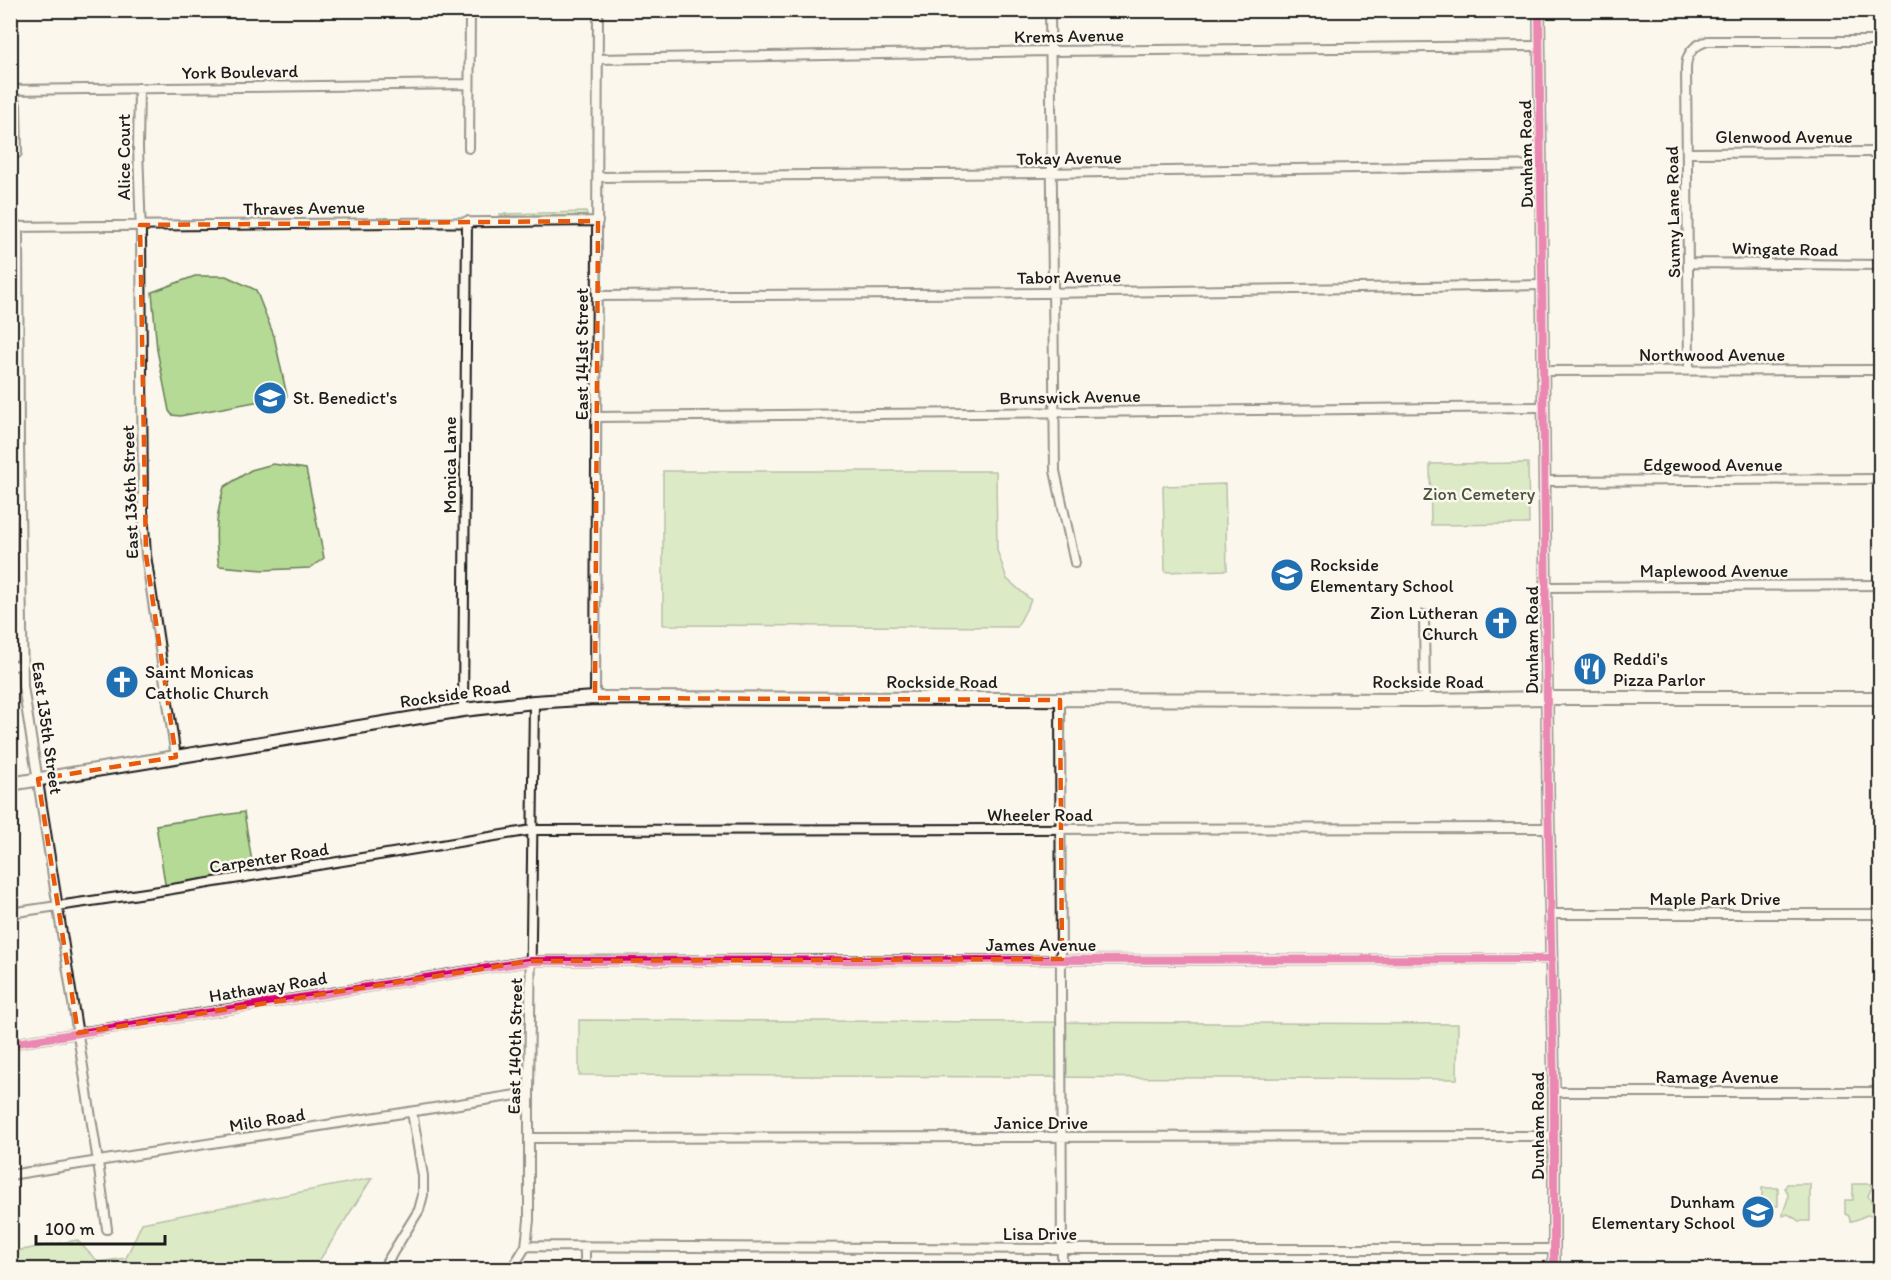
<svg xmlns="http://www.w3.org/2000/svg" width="1891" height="1280" font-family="Itim,sans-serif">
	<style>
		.green { fill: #b5da95; stroke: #687b58; stroke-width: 1.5 }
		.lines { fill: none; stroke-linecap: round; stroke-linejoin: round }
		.minor-casing { stroke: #1c1c1c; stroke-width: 12 }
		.tertiary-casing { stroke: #1c1c1c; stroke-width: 14 }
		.primary-casing { stroke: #1c1c1c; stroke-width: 16 }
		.minor { stroke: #fbf7ec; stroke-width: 8 }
		.tertiary { stroke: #fbf7ec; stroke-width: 9 }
		.primary { stroke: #fbf7ec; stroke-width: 12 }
		.cycleway-casing { stroke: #fbf7ec; stroke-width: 11 }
		.cycleway { stroke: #d6006c; stroke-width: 8 }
		.marked { fill: none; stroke: #e8590c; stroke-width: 4.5; stroke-dasharray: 12 8; stroke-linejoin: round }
		.labels { text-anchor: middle; stroke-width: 5; stroke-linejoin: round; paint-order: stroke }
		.street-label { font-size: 18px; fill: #1c1c1c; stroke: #fbf7ec }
		.poi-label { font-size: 18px; fill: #1c1c1c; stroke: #fbf7ec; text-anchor: start }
		.park-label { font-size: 18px; fill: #4a5540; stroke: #fbf7ec }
	</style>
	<rect width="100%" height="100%" fill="#fbf7ec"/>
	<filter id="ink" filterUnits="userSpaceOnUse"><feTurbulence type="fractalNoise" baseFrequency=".0167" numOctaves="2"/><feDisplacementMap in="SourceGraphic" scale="12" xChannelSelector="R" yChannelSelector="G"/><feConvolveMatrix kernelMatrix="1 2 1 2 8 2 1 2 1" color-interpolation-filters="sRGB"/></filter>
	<g filter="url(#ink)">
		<!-- green -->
		<path class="green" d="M586,212L587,215L583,216H500V214Z
			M195,276H226L256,290L274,336L287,396L180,416L172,415L169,411L157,350L152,292Z
			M1528,463L1529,524L1431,525L1430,464Z
			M273,464L306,469L324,558L310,568L264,570L219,566C214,536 216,516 224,487L251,470Z
			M663,471H996L997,550L1007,579L1031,600L1017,627L663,625Z
			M1225,484L1227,570L1165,572L1163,486Z
			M244,812L254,875L166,890L156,825Z
			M579,1020L1458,1024L1457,1079L579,1075Z
			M372,1178L314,1269H11V1252L77,1240L98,1262L126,1258L142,1223Z
			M1787,1184H1810V1221H1799L1788,1214L1783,1216C1783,1205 1793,1198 1785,1188Z
			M1853,1184H1870L1872,1187L1868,1196L1875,1207V1213L1873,1215C1864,1213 1859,1221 1850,1221L1849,1216L1845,1214V1200H1853Z
			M1762,1188H1778V1206H1762Z"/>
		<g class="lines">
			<!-- minor casing -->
			<g class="minor-casing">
				<path id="minor" d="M1050,10L1055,471L1075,563
					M598,59L1051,51L1540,46
					M139,88L138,148L141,235L143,511L146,555L176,757
					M10,90L469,84
					M10,90L16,105L17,153
					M469,148L470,10
					M1687,153L1880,152
					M598,177L1042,173L1541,165
					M18,226L19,446L23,686L98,1162L107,1229
					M10,227L598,221
					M1688,263L1880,265
					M597,296L1044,293L1542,285
					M1689,370L1686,69C1686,54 1693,45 1708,41H1880
					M1543,371L1880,370
					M596,417L1543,407
					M1545,481L1880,479
					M1547,587L1880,585
					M1424,615L1425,700
					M10,666L22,665
					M595,698L598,10
					M1060,700L1062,1270
					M463,710L467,221
					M10,913L166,890L532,830L1548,828
					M1550,914H1880
					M10,1044L531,961L1552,959
					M1554,1092H1880
					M529,1138L1553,1136
					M10,1175L529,1093
					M526,1246L1051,1249H1554
					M585,1247V1270
					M382,1270L419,1210L423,1195V1176L412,1112
					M511,1270L526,1246L529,1220V1093L534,702"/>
			</g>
			<!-- tertiary casing -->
			<g class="tertiary-casing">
				<path id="tertiary" d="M1539,10L1548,789L1554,1092V1270"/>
			</g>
			<!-- primary casing -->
			<g class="primary-casing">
				<path id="primary" d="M10,784L463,710L534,702L595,698L1425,700L1547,698H1880"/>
			</g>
			<!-- minor -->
			<use href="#minor" class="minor"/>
			<!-- tertiary -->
			<use href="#tertiary" class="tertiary"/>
			<!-- primary -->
			<use href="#primary" class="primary"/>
			<!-- cycleway casing -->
			<g class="cycleway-casing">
				<path id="cycleway" d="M1539,10L1548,789L1554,1092V1270
					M10,1044L531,961L1552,959"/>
			</g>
			<!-- cycleway -->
			<use href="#cycleway" class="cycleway"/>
		</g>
	</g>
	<!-- marked area -->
	<path d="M0 0H1891V1280H0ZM598,221L595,698L1060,700L1062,959L531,961L78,1033L38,779L176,757L146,555L140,225Z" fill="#fbf7ec" fill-opacity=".55" fill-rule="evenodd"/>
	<path class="marked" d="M598,221L595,698L1060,700L1062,959L531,961L78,1033L38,779L176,757L146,555L140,225Z"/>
	<!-- icons -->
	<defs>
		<g id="school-disc" transform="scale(1.725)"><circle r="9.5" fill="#1f6fb2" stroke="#fbf7ec"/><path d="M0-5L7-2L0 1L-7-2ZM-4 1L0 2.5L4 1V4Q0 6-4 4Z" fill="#fff"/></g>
		<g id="church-disc" transform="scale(1.725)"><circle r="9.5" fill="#1f6fb2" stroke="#fbf7ec"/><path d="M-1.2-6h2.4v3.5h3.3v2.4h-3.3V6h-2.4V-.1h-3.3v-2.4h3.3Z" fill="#fff"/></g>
		<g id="restaurant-disc" transform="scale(1.725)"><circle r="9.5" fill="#1f6fb2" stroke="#fbf7ec"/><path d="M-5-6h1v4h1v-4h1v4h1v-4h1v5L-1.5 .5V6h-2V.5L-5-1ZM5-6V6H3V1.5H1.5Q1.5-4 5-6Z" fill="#fff"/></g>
	</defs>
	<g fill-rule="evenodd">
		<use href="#school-disc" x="270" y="398"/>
		<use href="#school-disc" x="1287" y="575"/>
		<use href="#church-disc" x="1501" y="623"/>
		<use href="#restaurant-disc" x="1590" y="669"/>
		<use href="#church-disc" x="122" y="682"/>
		<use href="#school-disc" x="1758" y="1212"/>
	</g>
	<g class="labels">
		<!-- street labels -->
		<g class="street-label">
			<text transform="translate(1069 36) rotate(-1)" y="6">Krems Avenue</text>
			<text transform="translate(240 72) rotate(-1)" y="6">York Boulevard</text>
			<text x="1784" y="143">Glenwood Avenue</text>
			<text transform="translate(1526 154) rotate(-91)" y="6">Dunham Road</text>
			<text transform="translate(124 157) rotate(-90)" y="6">Alice Court</text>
			<text transform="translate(1069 158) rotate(-1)" y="6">Tokay Avenue</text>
			<text transform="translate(304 208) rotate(-1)" y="6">Thraves Avenue</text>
			<text transform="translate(1673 212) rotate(-91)" y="6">Sunny Lane Road</text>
			<text transform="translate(1785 249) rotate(1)" y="6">Wingate Road</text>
			<text transform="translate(1069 277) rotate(-1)" y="6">Tabor Avenue</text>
			<text transform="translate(582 354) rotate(-90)" y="6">East 141st Street</text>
			<text x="1712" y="361">Northwood Avenue</text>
			<text transform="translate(1070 397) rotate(-1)" y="6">Brunswick Avenue</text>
			<text transform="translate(450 465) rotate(-90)" y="6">Monica Lane</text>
			<text x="1713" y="471">Edgewood Avenue</text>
			<text transform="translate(130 492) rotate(-92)" y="6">East 136th Street</text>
			<text x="1714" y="577">Maplewood Avenue</text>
			<text transform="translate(1532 640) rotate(-90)" y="6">Dunham Road</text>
			<text x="942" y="688">Rockside Road</text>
			<text x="1428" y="688">Rockside Road</text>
			<text transform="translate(455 694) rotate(-8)" y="6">Rockside Road</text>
			<text transform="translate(47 728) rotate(82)" y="6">East 135th Street</text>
			<text x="1040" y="821">Wheeler Road</text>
			<text transform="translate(269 858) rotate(-9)" y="6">Carpenter Road</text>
			<text x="1715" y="905">Maple Park Drive</text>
			<text x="1041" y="951">James Avenue</text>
			<text transform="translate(268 987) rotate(-9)" y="6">Hathaway Road</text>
			<text transform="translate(515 1046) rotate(-89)" y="6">East 140th Street</text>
			<text x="1717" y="1083">Ramage Avenue</text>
			<text transform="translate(267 1120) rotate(-9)" y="6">Milo Road</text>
			<text x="1041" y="1129">Janice Drive</text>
			<text transform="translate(1538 1126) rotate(-90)" y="6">Dunham Road</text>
			<text x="1040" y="1240">Lisa Drive</text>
		</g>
		<!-- poi labels -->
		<g class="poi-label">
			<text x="293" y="404">St. Benedict's</text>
			<text x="1310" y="571">Rockside<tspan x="1310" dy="21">Elementary School</tspan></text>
			<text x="1478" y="619" text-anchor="end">Zion Lutheran<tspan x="1478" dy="21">Church</tspan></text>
			<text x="1613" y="665">Reddi's<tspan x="1613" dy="21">Pizza Parlor</tspan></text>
			<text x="145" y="678">Saint Monicas<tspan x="145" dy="21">Catholic Church</tspan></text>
			<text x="1735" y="1208" text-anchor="end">Dunham<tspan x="1735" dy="21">Elementary School</tspan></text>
		</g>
		<!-- park labels -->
		<g class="park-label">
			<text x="1479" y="500">Zion Cemetery</text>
		</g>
	</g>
	<!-- margin -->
	<rect width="1891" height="1280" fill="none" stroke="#fbf7ec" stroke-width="36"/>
	<rect x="18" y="18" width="1855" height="1244" fill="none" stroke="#1c1c1c" stroke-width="2" filter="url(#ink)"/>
	<!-- scale -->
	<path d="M36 1235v9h129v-9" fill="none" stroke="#1c1c1c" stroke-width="3"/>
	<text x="45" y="1235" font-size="18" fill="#1c1c1c" stroke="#fbf7ec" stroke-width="4.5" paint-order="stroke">100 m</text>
</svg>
